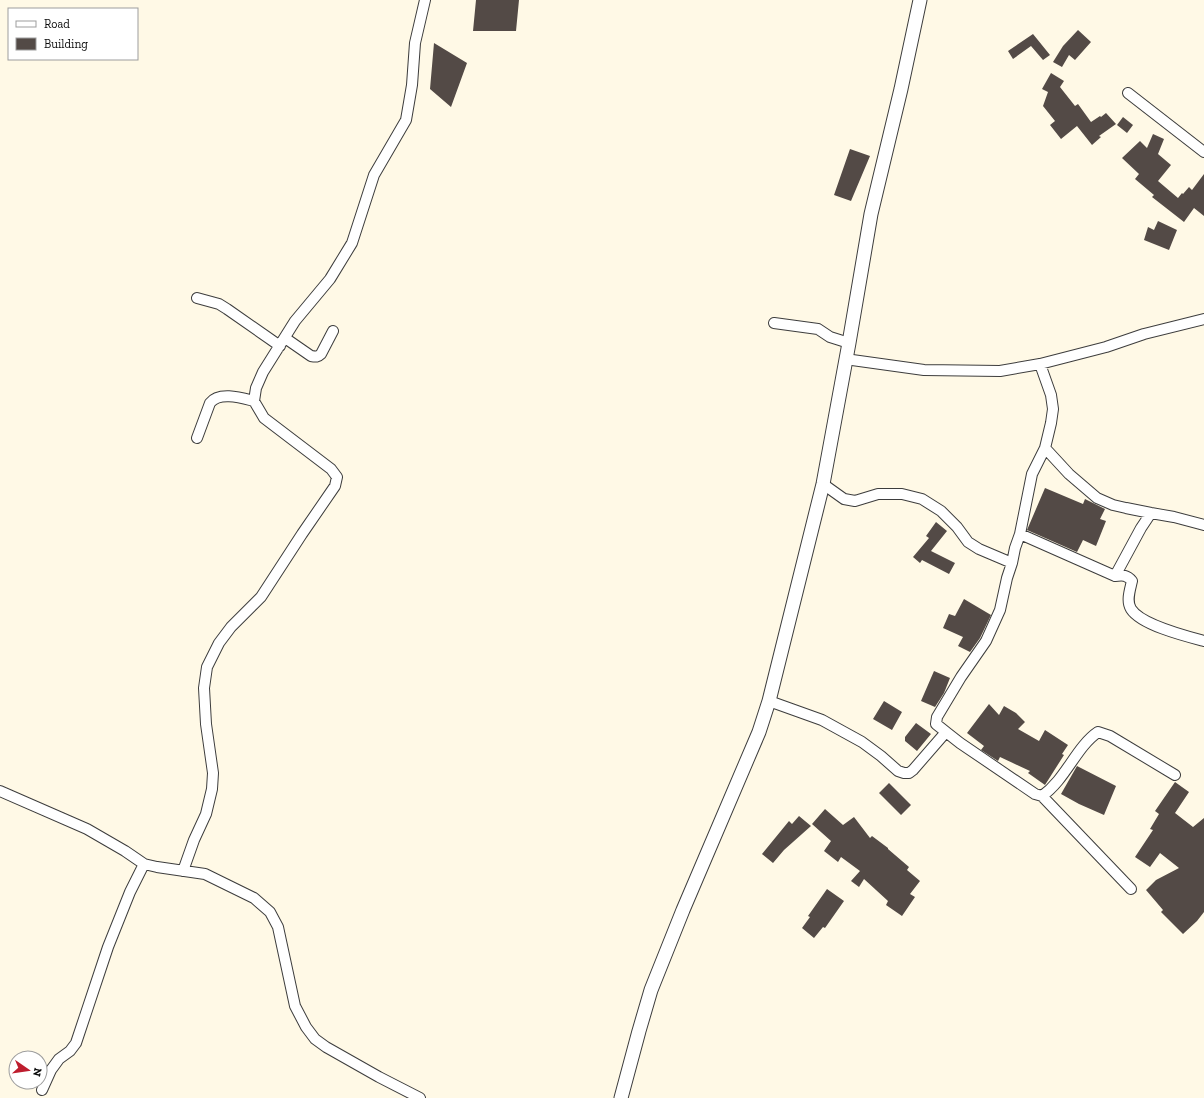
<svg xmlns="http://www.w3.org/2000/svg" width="1204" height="1098" font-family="'Zilla Slab',serif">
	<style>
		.building { fill: #534a46 }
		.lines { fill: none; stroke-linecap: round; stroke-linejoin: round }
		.minor-casing { stroke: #3d3d3d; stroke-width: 12 }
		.tertiary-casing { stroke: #3d3d3d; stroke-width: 15 }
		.minor { stroke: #fff; stroke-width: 10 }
		.tertiary { stroke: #fff; stroke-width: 13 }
	</style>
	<rect width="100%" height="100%" fill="#fff9e6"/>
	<!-- building -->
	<path class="building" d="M476,0H519L516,31H473Z
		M1078,30L1091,42L1075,60L1069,55L1062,67L1053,62L1063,46Z
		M1033,34L1050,55L1043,60L1031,46L1013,59L1008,51Z
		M434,43L467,63L451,107L430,89Z
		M1051,73L1064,81L1060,87L1075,106L1078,104L1091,122L1100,116L1101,117L1106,113L1116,124L1099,136L1101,137L1092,145L1077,126L1061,139L1050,125L1055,121L1043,106L1048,92L1042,89Z
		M1123,117L1133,125L1127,133L1117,125Z
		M1153,134L1164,139L1158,154L1171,165L1158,181L1178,198L1182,193L1183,194L1189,187L1192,190L1204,174V216L1194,208L1184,222L1152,197L1154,195L1135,179L1139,174L1122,158L1140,141L1147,148Z
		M850,149L870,156L851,201L834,195Z
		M1158,221L1177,230L1169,250L1144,240L1148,227L1154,230Z
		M1045,488L1083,504L1085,499L1105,509L1100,519L1106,521L1096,546L1083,540L1077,552L1027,530Z
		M936,522L947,531L931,551L955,563L949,574L922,560L920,563L913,557L929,538L926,536Z
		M964,599L991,615L980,638L970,652L958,646L963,637L943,628L949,614L955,616Z
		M934,671L950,678L944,693L935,707L921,701Z
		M884,701L902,712L892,730L873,719Z
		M989,704L999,715L1004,706L1016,713L1025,722L1018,729L1039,741L1045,730L1068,745L1062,754L1064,755L1045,785L1028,773L1030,771L1000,757L998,761L981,750L984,746L967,733Z
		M916,723L931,734L917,751L905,741V737Z
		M1077,766L1116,786L1104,815L1079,804L1061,794Z
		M1175,782L1189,792L1175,813L1193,827L1204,818V912L1197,921L1183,934L1161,912L1163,910L1146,890L1156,880L1179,868L1160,853L1150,867L1135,857L1153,830L1150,829L1159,814L1155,811Z
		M889,783L911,805L901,815L879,793Z
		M825,809L843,825L854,817L870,838L872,836L888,848V849L909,867L907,870L920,881L910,894L915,897L902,916L886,905L888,901L864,879L859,887L851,881L860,871L841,857L838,862L824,851L831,841L812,824Z
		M799,816L811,826L784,850L773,863L762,854L789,821L792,824Z
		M827,889L844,901L825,928L823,927L814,938L802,928L810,917L808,916Z"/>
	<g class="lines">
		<!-- minor casing -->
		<g class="minor-casing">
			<path id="minor" d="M1128,93L1204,152
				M197,298L219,304L227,309L280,346
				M774,323L818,329L830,337L849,343
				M285,338L311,356C316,357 318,357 321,354L333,331
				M845,359L924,370L1000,371L1040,364L1106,347L1144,334L1204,319
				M197,438L210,403C219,391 242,398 254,401
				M1045,448L1069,474L1097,498L1113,505L1126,508L1151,513L1174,517L1204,525
				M823,484L844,499L855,501L878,494H902L922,499L941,511L957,527L968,542L979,549L1012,563
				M1020,534L1115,576C1123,575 1127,575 1132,581C1130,590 1126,601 1131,609C1141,625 1185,636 1204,641
				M1115,576L1141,528L1151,513
				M769,701L822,720L862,742L881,756L898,771L904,773H909L913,770L946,732L960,743L1035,794L1042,796C1066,779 1076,747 1098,732L1110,736L1175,775
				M946,732L936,724L937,717L961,677L986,641L1000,610L1007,578L1012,563L1015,548L1020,534L1032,474L1045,448L1051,423L1053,409L1051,395L1040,364
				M0,791L87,829L125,851L144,864L157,867L205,874L254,898L270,912L278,927L295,1006L306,1027L315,1039L326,1047L379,1077L420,1098
				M1042,796L1131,889
				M183,871L194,840L206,814L212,789L213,773L206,724L204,688L207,667L219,643L231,627L261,597L302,534L335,486L337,477L331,469L264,418L254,401L256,388L263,372L295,321L330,279L352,243L374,175L406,120L412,85L415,43L425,0
				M42,1090L51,1070L59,1059L70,1051L76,1043L108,947L130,892L144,864"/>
		</g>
		<!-- tertiary casing -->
		<g class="tertiary-casing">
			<path id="tertiary" d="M621,1098L639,1031L651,990L683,910L759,732L769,701L823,484L849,343L871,214L901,89L920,0"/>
		</g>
		<!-- minor -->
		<use href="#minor" class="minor"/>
		<!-- tertiary -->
		<use href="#tertiary" class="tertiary"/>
	</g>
	<!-- legend -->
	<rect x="8" y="8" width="130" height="52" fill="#ffffff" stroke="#9d9d9d"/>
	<rect x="16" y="21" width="20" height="6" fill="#ffffff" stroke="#9d9d9d"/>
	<text x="44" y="28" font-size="12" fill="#0a0a0a">Road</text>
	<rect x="16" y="38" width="20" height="12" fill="#534a46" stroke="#9d9d9d"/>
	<text x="44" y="48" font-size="12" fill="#0a0a0a">Building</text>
	<!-- north arrow -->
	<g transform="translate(28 1070) rotate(103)"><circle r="19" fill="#ffffff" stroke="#9d9d9d"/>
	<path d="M0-3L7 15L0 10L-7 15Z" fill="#be1d2e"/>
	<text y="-6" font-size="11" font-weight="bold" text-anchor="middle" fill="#0a0a0a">N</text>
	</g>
</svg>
